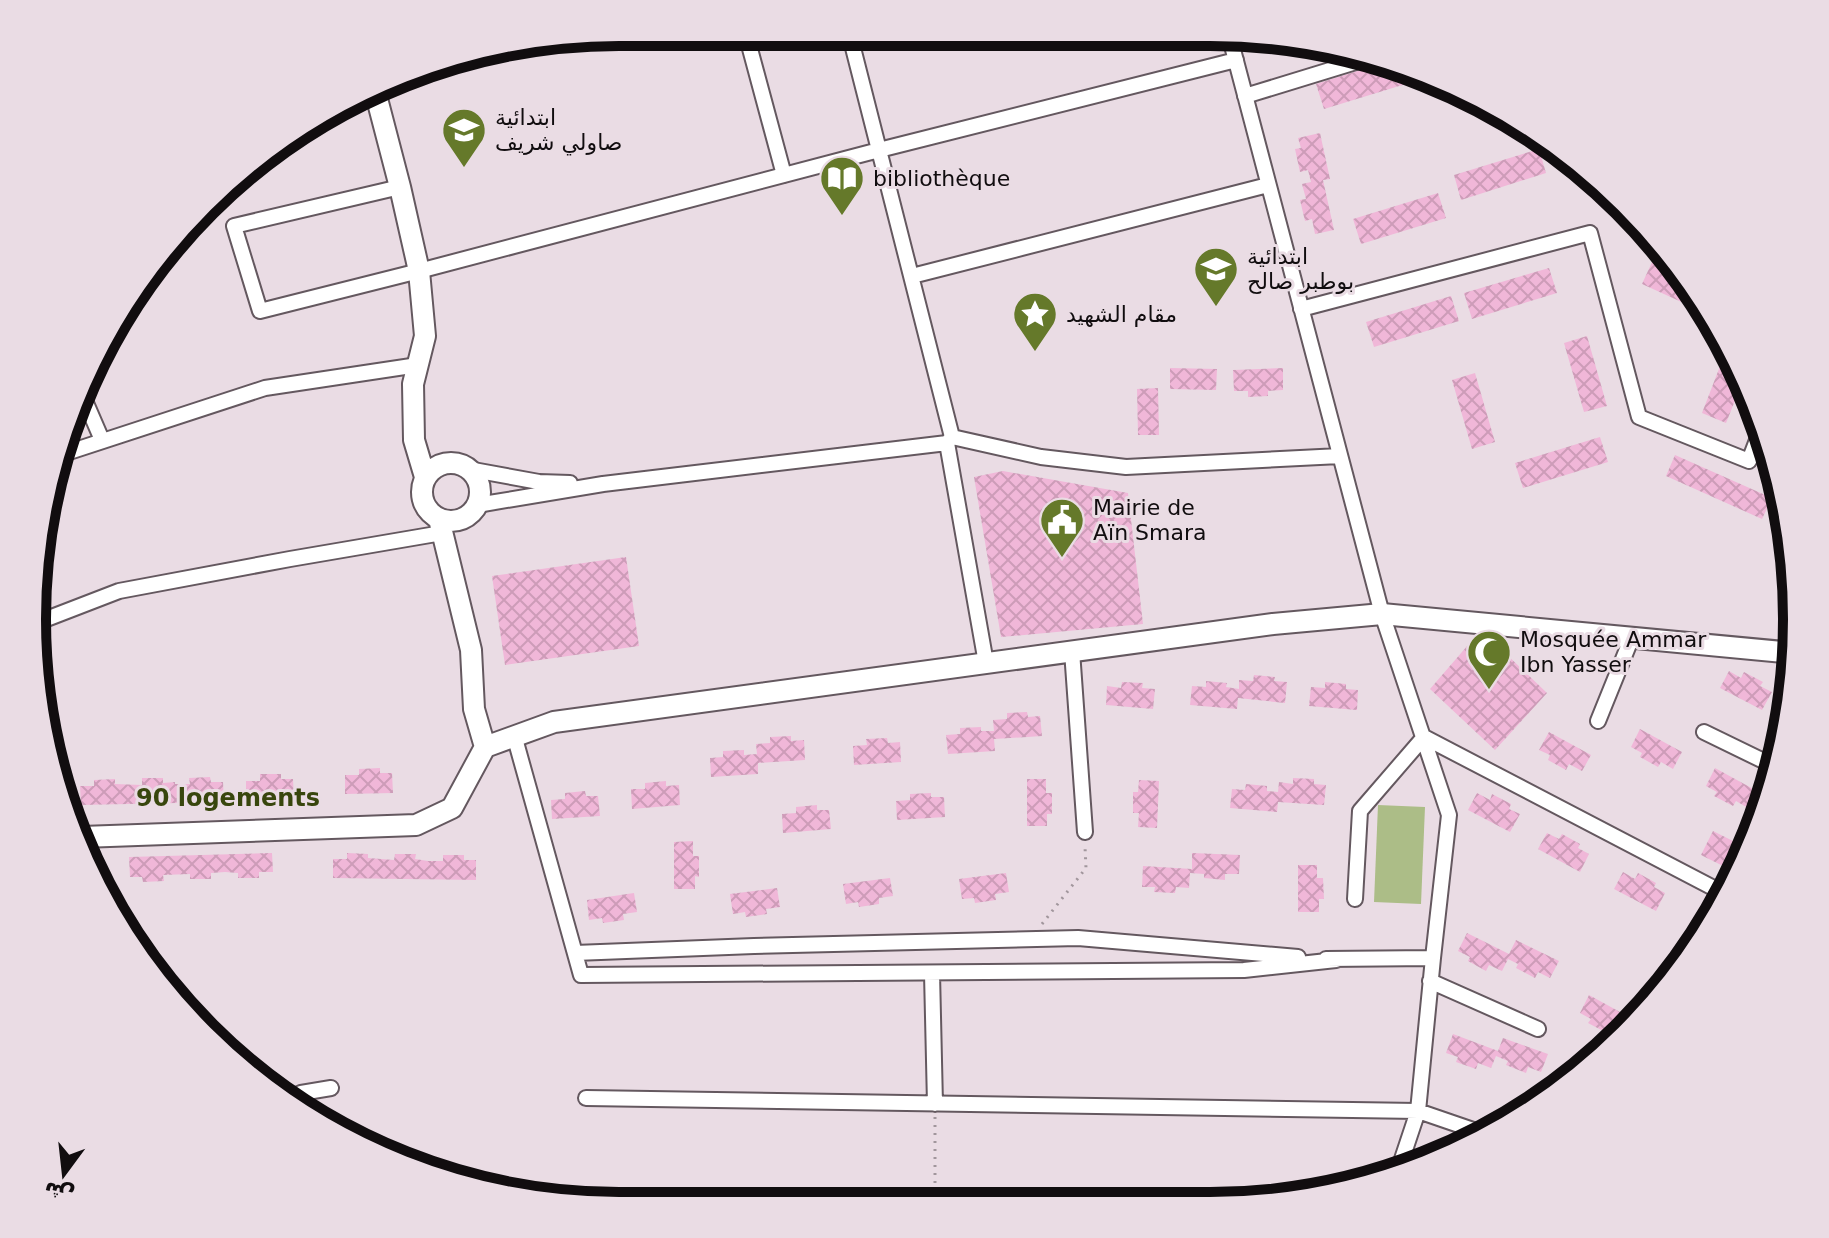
<svg xmlns="http://www.w3.org/2000/svg" width="1829" height="1238" font-family="'DejaVu Sans','Noto Naskh Arabic',sans-serif">
	<style>
		.park { fill: #acbd87 }
		.building { fill: url(#building-cross-hatch) }
		.lines { fill: none; stroke-linecap: round; stroke-linejoin: round }
		.street-casing { stroke: #64585f; stroke-width: 18 }
		.secondary-casing { stroke: #64585f; stroke-width: 24 }
		.path { stroke: #a1969c; stroke-width: 3; stroke-dasharray: 2 6; stroke-linecap: butt }
		.street { stroke: #fff; stroke-width: 14 }
		.secondary { stroke: #fff; stroke-width: 20 }
		.labels { text-anchor: middle; stroke-width: 6; stroke-linejoin: round; paint-order: stroke }
		.poi-label { font-size: 22px; fill: #110d0f; stroke: #eadce4; text-anchor: start }
		.neighbourhood-label { font-size: 24px; font-weight: bold; fill: #38460d; stroke: #eadce4 }
		.rim { fill: none; stroke: #110d0f; stroke-width: 10 }
	</style>
	<defs>
		<pattern id="building-cross-hatch" width="8" height="8" patternUnits="userSpaceOnUse" patternTransform="scale(2)"><rect width="8" height="8" fill="#f0b7d8"/><path d="M0 0l8 8M0 8l8-8" fill="none" stroke="#cd9cb8"/></pattern>
	</defs>
	<rect width="100%" height="100%" fill="#eadce4"/>
	<!-- park -->
	<path class="park" d="M1378,805L1425,807L1421,904L1374,902Z"/>
	<!-- building -->
	<path class="building" d="M1383,63L1405,71L1409,83L1324,109L1316,84Z
		M1320,133L1330,179L1323,180L1334,230L1315,234L1312,219L1305,221L1300,200L1306,199L1302,184L1311,182L1308,170L1300,172L1295,149L1301,148L1298,138Z
		M1539,149L1546,173L1461,200L1454,175Z
		M1438,193L1446,218L1361,244L1353,219Z
		M1653,260L1682,273L1698,293L1710,315L1642,284Z
		M1549,268L1557,293L1472,319L1464,293Z
		M1451,296L1459,321L1374,347L1366,322Z
		M1587,336L1607,406L1584,412L1564,343Z
		M1727,348L1744,378L1726,423L1702,413Z
		M1170,368L1217,369L1216,390L1170,389Z
		M1283,368V390L1268,391V396L1248,397V391H1234L1233,370Z
		M1475,373L1495,442L1472,449L1452,380Z
		M1158,388L1159,435H1138L1137,389Z
		M1600,437L1608,462L1523,488L1515,463Z
		M1675,455L1772,498L1762,519L1666,476Z
		M1003,471L1128,493L1143,624L1001,637L974,477Z
		M626,557L639,646L505,665L492,576Z
		M1481,630L1547,693L1495,750L1430,689Z
		M1729,671L1741,678L1744,672L1763,682L1760,686L1772,692L1762,710L1720,688Z
		M1254,675L1275,677L1274,681L1287,682L1285,703L1238,698L1237,709L1190,705L1192,686L1206,687V681L1227,683L1226,687L1239,689V680L1253,681Z
		M1122,682L1143,683L1142,688L1155,689L1153,709L1106,705L1107,686L1121,688Z
		M1325,682L1346,684V689L1358,690L1357,710L1309,706L1311,687L1325,688Z
		M1027,712L1028,717L1040,716L1042,736L994,739L995,751L948,754L946,735L960,734V728L981,727V731H994L993,720L1007,719V713Z
		M1640,729L1682,752L1673,769L1661,762L1658,767L1640,757L1642,753L1631,747Z
		M1549,732L1591,755L1582,771L1569,764L1566,770L1548,760L1550,755L1539,750Z
		M791,736V741L804,740L805,760L758,763V774L711,777L710,758L723,757V751L744,750V755L757,754L756,744L770,743V737Z
		M887,738L888,743L900,742L901,762L854,765L853,746L867,745L866,739Z
		M380,768V773H392L393,793L345,794V775H359V769Z
		M1715,768L1757,791L1748,808L1736,801L1733,806L1714,796L1717,792L1706,786Z
		M260,774H281V779H293L294,799L246,800V781H260Z
		M210,777L211,782H223L224,802L81,805L80,786H94V780L115,779V784L142,785V778H163V783L175,782V784H190L189,778Z
		M1293,778L1314,779V784L1326,785L1324,805L1278,802L1277,812L1230,808L1232,789L1245,790L1246,784L1267,786V791L1278,792L1279,782L1293,784Z
		M1027,779H1046V793H1052V814H1047V826H1027Z
		M1139,780L1159,781L1157,828L1138,827L1139,813H1133V792H1138Z
		M666,781V786L679,785L680,805L632,809L631,789H645V783Z
		M585,791L586,796H598L600,816L552,819L551,800L565,799V793Z
		M931,793V797H944L945,817L897,820L896,801L910,800V794Z
		M1477,793L1490,800L1492,794L1511,804L1509,809L1520,814L1510,832L1468,810Z
		M817,805V810H829L831,829L783,833L782,814L796,813V807Z
		M1713,831L1749,849L1737,873L1701,855Z
		M1547,833L1559,839L1562,834L1580,844L1578,848L1589,854L1580,872L1538,849Z
		M693,841V856H699V877L695,876V889H674V842Z
		M272,853L273,872H259V878H238V873L225,872L211,873V879H190V874L163,875L164,881L143,882L142,877H130L129,857Z
		M347,853L368,854V858L394,860L395,854H416L415,859L428,861H443V855H464V860H476V880L333,878V859H347Z
		M1192,853L1240,855L1239,874H1225V880L1204,878V874L1190,873L1189,888L1176,887L1175,893L1154,892L1155,887H1142L1143,866L1192,869Z
		M1298,865H1317V878H1323L1324,899H1319V912H1298Z
		M1623,872L1635,879L1638,873L1656,883L1654,887L1665,893L1656,911L1614,889Z
		M1006,873L1009,892L995,894L996,900L975,903L974,898L962,899L959,879Z
		M890,878L893,896L879,898V904L859,907L858,902L846,904L843,884Z
		M777,888L780,907L766,909L767,914L746,917L745,912L733,914L730,894Z
		M634,893L637,912L623,914L624,920L603,923L602,918L589,920L587,900Z
		M1701,909L1714,916L1705,933L1692,926Z
		M1467,933L1509,954L1516,940L1559,961L1550,978L1538,972L1535,978L1516,968L1518,964L1508,959L1502,971L1489,965L1486,971L1468,961L1470,957L1458,951Z
		M1589,995L1631,1018L1637,1006L1645,1010L1632,1026L1628,1024L1622,1035L1610,1028L1607,1033L1588,1023L1591,1019L1580,1013Z
		M1453,1034L1498,1051L1503,1038L1548,1054L1541,1072L1528,1067L1526,1073L1506,1065L1508,1061L1496,1056L1491,1068L1478,1063L1476,1069L1456,1062L1458,1057L1446,1053Z"/>
	<g class="lines">
		<!-- street casing -->
		<g class="street-casing">
			<path id="street" d="M746,34L784,175
				M850,36L952,437L947,443L986,663
				M1231,42L1382,614L1449,815L1433,958L1418,1111L1401,1162L1390,1175
				M1245,96L1369,58
				M400,187L234,226L260,311L419,271L879,150L1236,60
				M912,276L1268,185
				M1301,309L1590,233L1639,417L1749,461L1762,427
				M80,389L102,440
				M952,437L1041,457L1126,467L1340,456
				M63,454L265,388L418,365
				M468,469L539,482L570,483
				M477,505L603,484L947,443
				M36,623L119,591L290,559L442,533
				M1072,651L1085,832
				M1598,721L1632,637
				M1704,732L1776,767
				M514,735L581,975L1244,970L1336,960
				M1355,899L1360,811L1424,737L1725,894
				M575,953L754,946L1078,938L1298,957
				M1326,959L1433,958
				M932,973L935,1104
				M1430,981L1538,1029
				M292,1097L301,1093L331,1088
				M586,1098L1418,1111L1485,1134"/>
		</g>
		<!-- secondary casing -->
		<g class="secondary-casing">
			<path id="secondary" d="M375,91L400,187L419,271L425,336L413,384L414,440L425,477
				M422 492a29 29 0 1 1 58 0a29 29 0 1 1-58 0Z
				M439,519L471,650L474,709L485,747
				M82,837L416,825L452,808L485,747L554,722L1273,624L1382,614L1794,653"/>
		</g>
		<!-- path -->
		<path class="path" d="M1042,924L1086,868L1085,847
			M935,1117V1202"/>
		<!-- street -->
		<use href="#street" class="street"/>
		<!-- secondary -->
		<use href="#secondary" class="secondary"/>
	</g>
	<!-- icons -->
	<defs>
		<g id="school-pin" transform="scale(2.3)"><path d="M0 17L-7.5 6A9.5 9.5 0 1 1 7.5 6Z" fill="#65792a" stroke="#eadce4"/><path d="M0-5L7-2L0 1L-7-2ZM-4 1L0 2.5L4 1V4Q0 6-4 4Z" fill="#fff"/></g>
		<g id="library-pin" transform="scale(2.3)"><path d="M0 17L-7.5 6A9.5 9.5 0 1 1 7.5 6Z" fill="#65792a" stroke="#eadce4"/><path d="M-6-4Q-3-5.5-.7-3.5V5Q-3 3-6 4ZM6-4Q3-5.5 .7-3.5V5Q3 3 6 4Z" fill="#fff"/></g>
		<g id="sight-pin" transform="scale(2.3)"><path d="M0 17L-7.5 6A9.5 9.5 0 1 1 7.5 6Z" fill="#65792a" stroke="#eadce4"/><path d="M0-6L1.8-2.2L6-1.7L2.9 1.2L3.7 5.4L0 3.3L-3.7 5.4L-2.9 1.2L-6-1.7L-1.8-2.2Z" fill="#fff"/></g>
		<g id="civic-pin" transform="scale(2.3)"><path d="M0 17L-7.5 6A9.5 9.5 0 1 1 7.5 6Z" fill="#65792a" stroke="#eadce4"/><path d="M-.6-6.5H3V-4.5H.6V-3L4-1V1h2V6H-6V1h2V-1L-.6-3ZM-1.2 2.5V6h2.4V2.5Z" fill="#fff"/></g>
		<g id="mosque-pin" transform="scale(2.3)"><path d="M0 17L-7.5 6A9.5 9.5 0 1 1 7.5 6Z" fill="#65792a" stroke="#eadce4"/><path d="M3.5-4.9A6 6 0 1 0 3.5 4.9A5 5 0 1 1 3.5-4.9Z" fill="#fff"/></g>
	</defs>
	<g fill-rule="evenodd">
		<use href="#school-pin" x="464" y="130"/>
		<use href="#library-pin" x="842" y="178"/>
		<use href="#school-pin" x="1216" y="269"/>
		<use href="#sight-pin" x="1035" y="314"/>
		<use href="#civic-pin" x="1062" y="520"/>
		<use href="#mosque-pin" x="1489" y="652"/>
	</g>
	<g class="labels">
		<!-- poi labels -->
		<g class="poi-label">
			<text x="495" y="125">ابتدائية<tspan x="495" dy="25">صاولي شريف</tspan></text>
			<text x="873" y="186">bibliothèque</text>
			<text x="1247" y="264">ابتدائية<tspan x="1247" dy="25">بوطبر صالح</tspan></text>
			<text x="1066" y="322">مقام الشهيد</text>
			<text x="1093" y="515">Mairie de<tspan x="1093" dy="25">Aïn Smara</tspan></text>
			<text x="1520" y="647">Mosquée Ammar<tspan x="1520" dy="25">Ibn Yasser</tspan></text>
		</g>
		<!-- neighbourhood labels -->
		<g class="neighbourhood-label">
			<text x="228" y="806">90 logements</text>
		</g>
	</g>
	<!-- crop -->
	<path d="M0 0H1829V1238H0ZM619 46H1210A573 573 0 0 1 1783 619V619A573 573 0 0 1 1210 1192H619A573 573 0 0 1 46 619V619A573 573 0 0 1 619 46Z" fill="#eadce4" fill-rule="evenodd"/>
	<path class="rim" d="M619 46H1210A573 573 0 0 1 1783 619V619A573 573 0 0 1 1210 1192H619A573 573 0 0 1 46 619V619A573 573 0 0 1 619 46Z"/>
	<!-- north arrow -->
	<g transform="translate(64 1174) rotate(195)" stroke="#eadce4" stroke-width="6" paint-order="stroke">
	<path d="M0-6L14 30L0 20L-14 30Z" fill="#110d0f"/>
	<text y="-12" font-size="22" font-weight="bold" text-anchor="middle" fill="#110d0f">ش</text>
	</g>
</svg>
